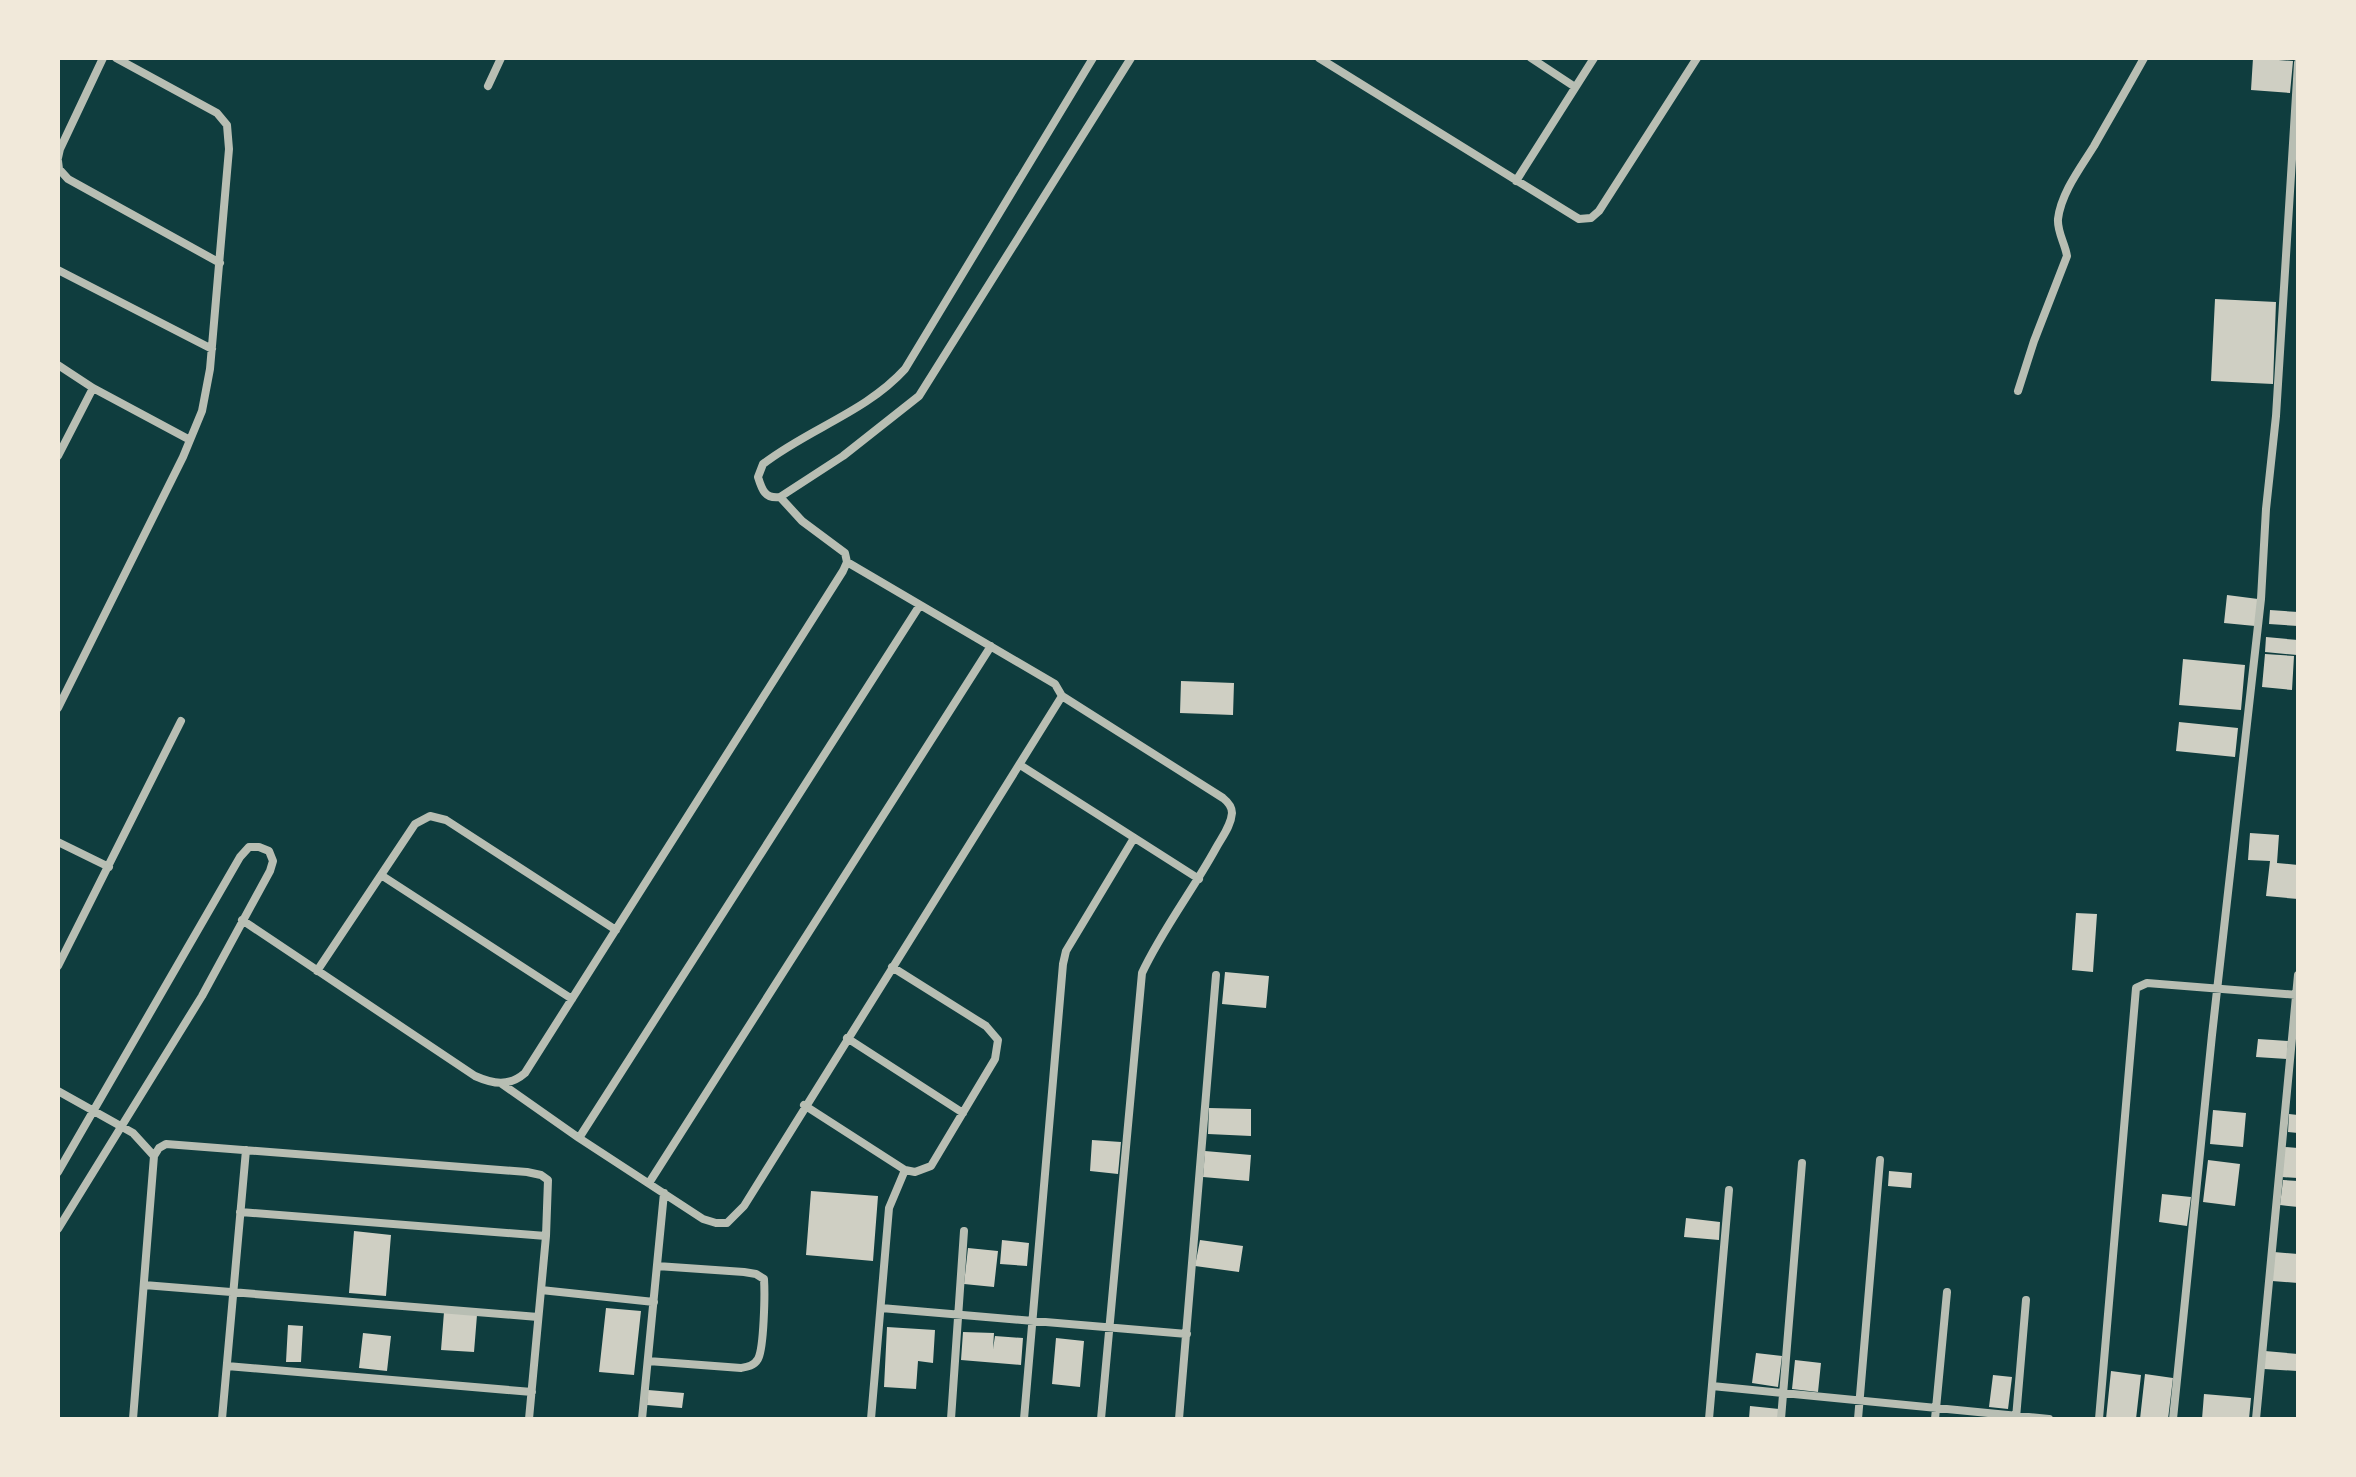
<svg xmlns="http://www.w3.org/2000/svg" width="2356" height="1477" font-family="'Exo 2',sans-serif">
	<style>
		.building { fill: #cfcfc3 }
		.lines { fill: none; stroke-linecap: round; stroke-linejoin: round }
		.minor { stroke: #b8beb3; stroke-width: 8 }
	</style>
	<rect width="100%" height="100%" fill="#0f3d3e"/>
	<!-- building -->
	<path class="building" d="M2253,58L2293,61L2290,93L2251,90Z
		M2215,299L2276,302L2273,384L2211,381Z
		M2227,595L2258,599L2255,626L2224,623Z
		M2270,610L2298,612V626L2269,624Z
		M2266,637L2298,640L2297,655L2265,652Z
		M2265,654L2294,656L2292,690L2262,687Z
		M2183,659L2245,665L2241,710L2179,705Z
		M1181,681L1234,683L1233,715L1180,713Z
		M2179,722L2238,728L2235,757L2176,751Z
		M2250,833L2279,835L2277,863L2298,865V899L2266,896L2270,861L2248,860Z
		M2076,913L2097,914L2093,972L2072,970Z
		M1225,972L1269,976L1266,1008L1222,1004Z
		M2258,1039L2288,1041L2287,1059L2256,1057Z
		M1209,1108L1251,1109V1136L1208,1134Z
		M2213,1110L2246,1113L2243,1147L2210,1144Z
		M2289,1114L2298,1115V1133L2288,1132Z
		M1092,1140L1121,1142L1118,1174L1090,1171Z
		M2285,1147L2298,1148V1178L2282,1177Z
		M1205,1151L1251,1155L1249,1181L1203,1177Z
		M2208,1160L2240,1164L2235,1206L2203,1202Z
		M1889,1171L1912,1173L1911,1188L1888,1186Z
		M2283,1180L2298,1181V1207L2280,1205Z
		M811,1191L878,1196L873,1261L806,1255Z
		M2162,1194L2191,1197L2187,1226L2159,1222Z
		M1686,1218L1720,1222L1719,1240L1684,1237Z
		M354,1231L391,1235L386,1296L349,1293Z
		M1002,1240L1029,1243L1027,1266L1000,1264Z
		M1200,1240L1243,1246L1239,1272L1195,1266Z
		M968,1248L998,1251L994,1287L964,1284Z
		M2274,1252L2298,1254V1283L2272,1281Z
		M606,1308L641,1311L634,1375L599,1372Z
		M444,1312L477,1315L474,1352L441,1350Z
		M288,1325L303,1326L301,1362H286Z
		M887,1327L935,1330L933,1363L918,1361L916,1389L884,1387Z
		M963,1332L994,1333L993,1349L995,1336L1023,1338L1021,1365L961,1360Z
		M363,1333L391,1336L387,1371L359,1368Z
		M1056,1338L1084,1341L1080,1387L1052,1384Z
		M2265,1351L2298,1354V1371L2264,1369Z
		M1756,1353L1782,1356L1778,1387L1752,1383Z
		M1795,1360L1821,1363L1818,1392L1792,1389Z
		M2111,1371L2141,1375L2136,1419H2106Z
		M2145,1374L2173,1378L2168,1419H2140Z
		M1993,1375L2012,1377L2008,1409L1989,1407Z
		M648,1390L684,1393L682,1408L647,1405Z
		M2204,1394L2251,1398L2249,1419H2202Z
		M1750,1406L1779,1409L1778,1419H1749Z"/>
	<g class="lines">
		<!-- minor -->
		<path class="minor" d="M1093,58L905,369C866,412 808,429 763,464L758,477C762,490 765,499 780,497L843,456L919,396L1131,58
			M1319,58L1579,219L1591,218L1599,211L1697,58
			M1531,58L1575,87
			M488,86L501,58
			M58,158L60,149L103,58
			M58,161L59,169L68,179L220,263
			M1516,181L1594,58
			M58,270L212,349
			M58,365L93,388L190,440
			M2018,391L2034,341L2067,256C2065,243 2057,232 2058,219C2061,193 2081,167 2094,146C2111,116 2128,87 2144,58
			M58,456L93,388
			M1062,696L1223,798C1228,802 1232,806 1232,813C1231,826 1222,837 1216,848C1193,890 1162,930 1142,973L1101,1419
			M58,708L183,457L202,411L210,369L229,149L227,125L217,113L116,58
			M1020,765L1199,879
			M58,842L109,867
			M381,875L572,999
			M242,920L475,1076C493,1084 509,1087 525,1073L843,571L847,562L845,553L802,521L780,497
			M58,966L181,721
			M317,971L415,824L430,816L446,820L616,930
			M847,1038L963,1113
			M502,1084L579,1138L703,1219L716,1223H727L744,1206L1062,696L1055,684L847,562
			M58,1091L133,1133L154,1156
			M804,1105L905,1170L915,1172L931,1166L995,1059L998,1040L986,1026L892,967
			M579,1138L920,605
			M58,1172L240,857L249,847H259L269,851L273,861L270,871L202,996L58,1229
			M649,1183L991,646
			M240,1212L546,1236
			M144,1285L538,1317
			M541,1290L654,1302
			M881,1308L1187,1334
			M648,1361L741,1368C747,1367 754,1366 758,1359C764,1348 765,1294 764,1279L756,1274L744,1272L657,1266
			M227,1366L532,1392
			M1712,1386L2049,1419
			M2016,1418L2026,1300
			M133,1419L154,1156L159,1148L166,1144L527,1172L541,1175L548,1180L546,1236L529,1419
			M222,1419L246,1150
			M642,1419L664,1193
			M871,1419L889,1208L905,1170
			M951,1419L964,1231
			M1024,1419L1063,964L1066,951L1134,838
			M1179,1419L1216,975
			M1709,1419L1729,1190
			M1781,1419L1802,1163
			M1858,1419L1880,1160
			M1935,1419L1947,1292
			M2099,1419L2136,988L2147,983L2298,995
			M2173,1419L2212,1035L2261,599L2266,509L2276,416L2298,63
			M2256,1419L2298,975"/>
	</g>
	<!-- border -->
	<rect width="2356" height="1477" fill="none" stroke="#f1e9da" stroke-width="120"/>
</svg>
